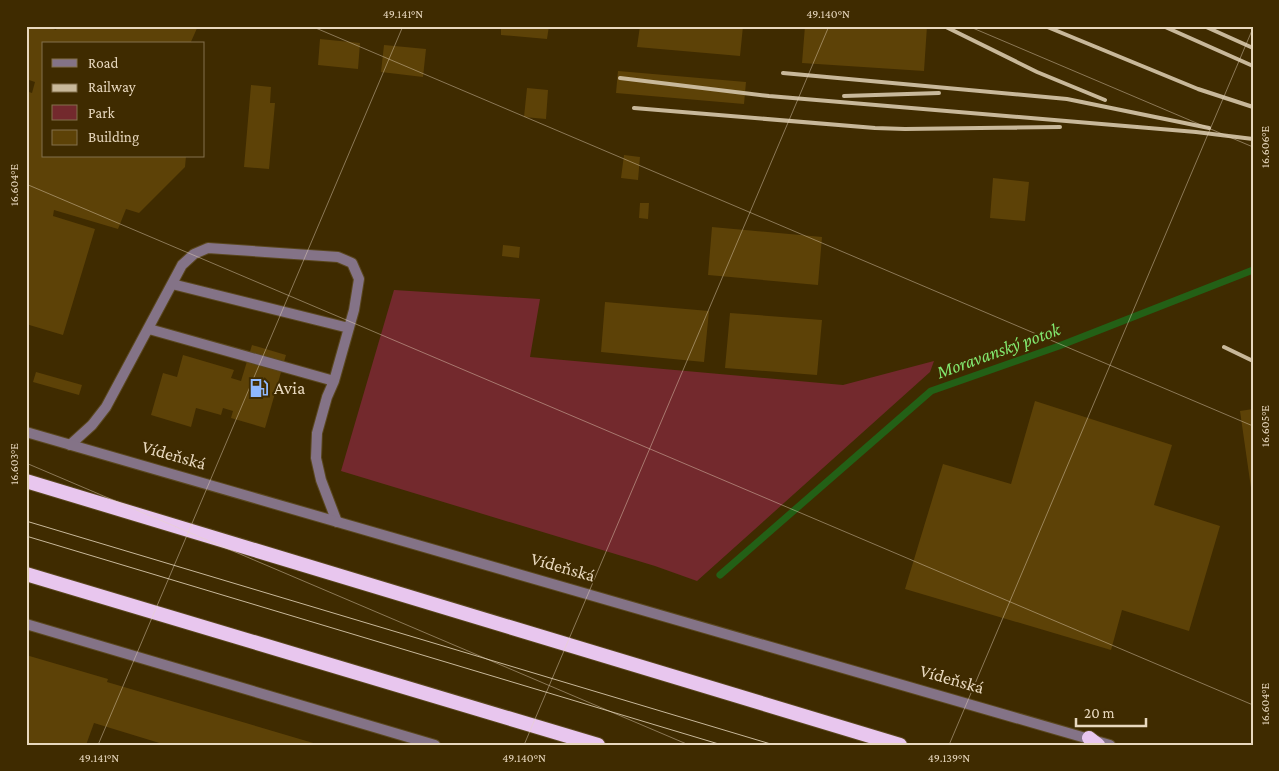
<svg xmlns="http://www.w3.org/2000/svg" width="1279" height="771" font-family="'Crimson Pro',serif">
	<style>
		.green { fill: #73292d }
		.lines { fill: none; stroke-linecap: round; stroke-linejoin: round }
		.stream { stroke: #236016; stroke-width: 7 }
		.building { fill: #5d4207 }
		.service-casing { stroke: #5a471e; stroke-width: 12 }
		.tertiary-casing { stroke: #5a471e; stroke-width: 12 }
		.trunk-casing { stroke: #5a471e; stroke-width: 16 }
		.service { stroke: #847387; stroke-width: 10 }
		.tertiary { stroke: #847387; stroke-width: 10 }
		.trunk { stroke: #e8c6ee; stroke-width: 14 }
		.tram { stroke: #c8b89a; stroke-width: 1 }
		.rail { stroke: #c8b89a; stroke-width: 4 }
		.ticks { fill: none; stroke: #e8d8be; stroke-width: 1; stroke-opacity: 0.45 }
		.labels { text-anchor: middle; stroke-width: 4; stroke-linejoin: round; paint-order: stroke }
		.poi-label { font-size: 18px; fill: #e8d8be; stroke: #3f2b00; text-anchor: start }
		.street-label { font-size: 18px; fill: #e8d8be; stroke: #3f2b00 }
		.water-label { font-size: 19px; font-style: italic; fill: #82e86f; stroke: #3f2b00 }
		.neatline { fill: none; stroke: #e8d8be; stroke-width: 2 }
		.ticks-label { font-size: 12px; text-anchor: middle; fill: #e8d8be }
	</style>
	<rect width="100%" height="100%" fill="#3f2b00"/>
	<!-- green -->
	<path class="green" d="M394,290L540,299L530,357L843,385L934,361L930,372L697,581L655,566L341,471Z"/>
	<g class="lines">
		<!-- stream -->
		<path class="stream" d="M720,575L931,391L1059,346L1253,270"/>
	</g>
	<!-- building -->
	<path class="building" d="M26,26H46L56,30L58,26H198L190,44H44V156H186L185,167L139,213L126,209L118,229L54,210L53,216L95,229L63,335L26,324V91L32,93L35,82L26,79Z
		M501,26H549L547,39L501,35Z
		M640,26H743L740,56L637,47Z
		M805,26H927L924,71L802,63Z
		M320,39L360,43L358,69L318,65Z
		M384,45L426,49L423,77L381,72Z
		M618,71L746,82L744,104L616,93Z
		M251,85L271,87L270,103H275L269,169L244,167Z
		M527,88L548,90L546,119L524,117Z
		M624,155L640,157L638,180L621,178Z
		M993,178L1029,182L1025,221L990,218Z
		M640,203H649L648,219L639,218Z
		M712,227L822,237L818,285L708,275Z
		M503,245L520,247L519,258L502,256Z
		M605,302L709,311L704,362L601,352Z
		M730,313L822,320L817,375L725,368Z
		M252,345L286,355L265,428L231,418L233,411L223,408L221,415L196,408L191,427L151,415L163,373L177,377L183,355L234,370L231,378L241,381Z
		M36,372L82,385L79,395L33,382Z
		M1035,401L1172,445L1154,505L1220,526L1189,631L1122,610L1111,650L905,589L943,464L1011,484Z
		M1253,409V495H1252L1240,411Z
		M26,655L108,679L107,682L320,745H166L94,723L86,745H26Z"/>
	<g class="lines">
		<!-- service casing -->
		<g class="service-casing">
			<path id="service" d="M172,284L349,328
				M149,329L334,381
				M70,445L92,425L106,407L182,265L194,254L208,248L338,257L352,263L359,279L354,310L334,381L327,397L317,433L316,458L321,480L337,522"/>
		</g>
		<!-- tertiary casing -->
		<g class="tertiary-casing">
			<path id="tertiary" d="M26,432L1110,745
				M26,624L435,745"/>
		</g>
		<!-- trunk casing -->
		<g class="trunk-casing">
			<path id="trunk" d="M26,481L900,745
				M26,574L598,745
				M1089,738L1098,745"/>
		</g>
		<!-- service -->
		<use href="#service" class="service"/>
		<!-- tertiary -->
		<use href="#tertiary" class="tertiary"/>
		<!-- trunk -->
		<use href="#trunk" class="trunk"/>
		<!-- tram -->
		<path class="tram" d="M26,521L774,745
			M26,536L722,745"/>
		<!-- rail -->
		<path class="rail" d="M944,26L1037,72L1105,100
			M1045,26L1198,89L1253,107
			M1163,26L1253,66
			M1204,26L1253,48
			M783,73L1067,99L1209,128
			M620,78L769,96L1196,132L1253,139
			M844,96L939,93
			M634,108L875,128L905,129L1060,127
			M1224,347L1253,361"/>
	</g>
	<!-- ticks -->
	<path class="ticks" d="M311,26L1253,426M968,26L1253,147M26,184L1253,705M26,463L689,745M26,742L32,745M98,745L403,26M524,745L829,26M949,745L1253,28"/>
	<!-- icons -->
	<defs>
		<g id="fuel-bare" transform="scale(1.5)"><path d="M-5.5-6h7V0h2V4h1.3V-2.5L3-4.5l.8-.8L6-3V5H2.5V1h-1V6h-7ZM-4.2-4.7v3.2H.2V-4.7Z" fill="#8fb8fd" stroke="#3f2b00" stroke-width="2.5" paint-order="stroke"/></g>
	</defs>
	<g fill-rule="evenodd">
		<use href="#fuel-bare" x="259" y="388"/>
	</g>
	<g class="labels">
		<!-- poi labels -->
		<g class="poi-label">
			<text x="274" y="394">Avia</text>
		</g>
		<!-- street labels -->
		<g class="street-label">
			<text transform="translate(174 455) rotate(16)" y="6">Vídeňská</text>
			<text transform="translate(563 567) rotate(16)" y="6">Vídeňská</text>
			<text transform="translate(952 679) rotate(16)" y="6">Vídeňská</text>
		</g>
		<!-- water labels -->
		<g class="water-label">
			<text transform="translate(998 350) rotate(-20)" y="7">Moravanský potok</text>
		</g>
	</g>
	<!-- border -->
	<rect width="1279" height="771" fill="none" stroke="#3f2b00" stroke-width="55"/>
	<!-- legend -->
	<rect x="42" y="42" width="162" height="115" fill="#3f2b00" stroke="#83704c"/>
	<rect x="52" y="59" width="25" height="8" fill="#847387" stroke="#83704c"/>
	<text x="88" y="68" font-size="15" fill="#e8d8be">Road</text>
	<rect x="52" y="84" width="25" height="8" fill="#c8b89a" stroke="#83704c"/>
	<text x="88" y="92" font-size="15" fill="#e8d8be">Railway</text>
	<rect x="52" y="105" width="25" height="15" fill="#73292d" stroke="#83704c"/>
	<text x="88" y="118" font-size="15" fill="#e8d8be">Park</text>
	<rect x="52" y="130" width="25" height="15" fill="#5d4207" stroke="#83704c"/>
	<text x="88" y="142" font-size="15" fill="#e8d8be">Building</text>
	<!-- scale -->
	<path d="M1076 718v8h70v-8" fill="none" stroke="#e8d8be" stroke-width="2.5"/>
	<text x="1084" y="718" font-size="15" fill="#e8d8be" stroke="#3f2b00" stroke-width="4" paint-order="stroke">20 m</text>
	<rect x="28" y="28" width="1224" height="716" class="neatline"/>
	<g class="ticks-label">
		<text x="403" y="18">49.141°N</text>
		<text x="828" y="18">49.140°N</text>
		<text transform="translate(1265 147) rotate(-90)" y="4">16.606°E</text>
		<text transform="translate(14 185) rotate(-90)" y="4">16.604°E</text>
		<text transform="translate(1265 426) rotate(-90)" y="4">16.605°E</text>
		<text transform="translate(14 464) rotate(-90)" y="4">16.603°E</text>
		<text transform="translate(1265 704) rotate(-90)" y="4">16.604°E</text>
		<text x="99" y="762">49.141°N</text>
		<text x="524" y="762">49.140°N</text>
		<text x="949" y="762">49.139°N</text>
	</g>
</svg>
